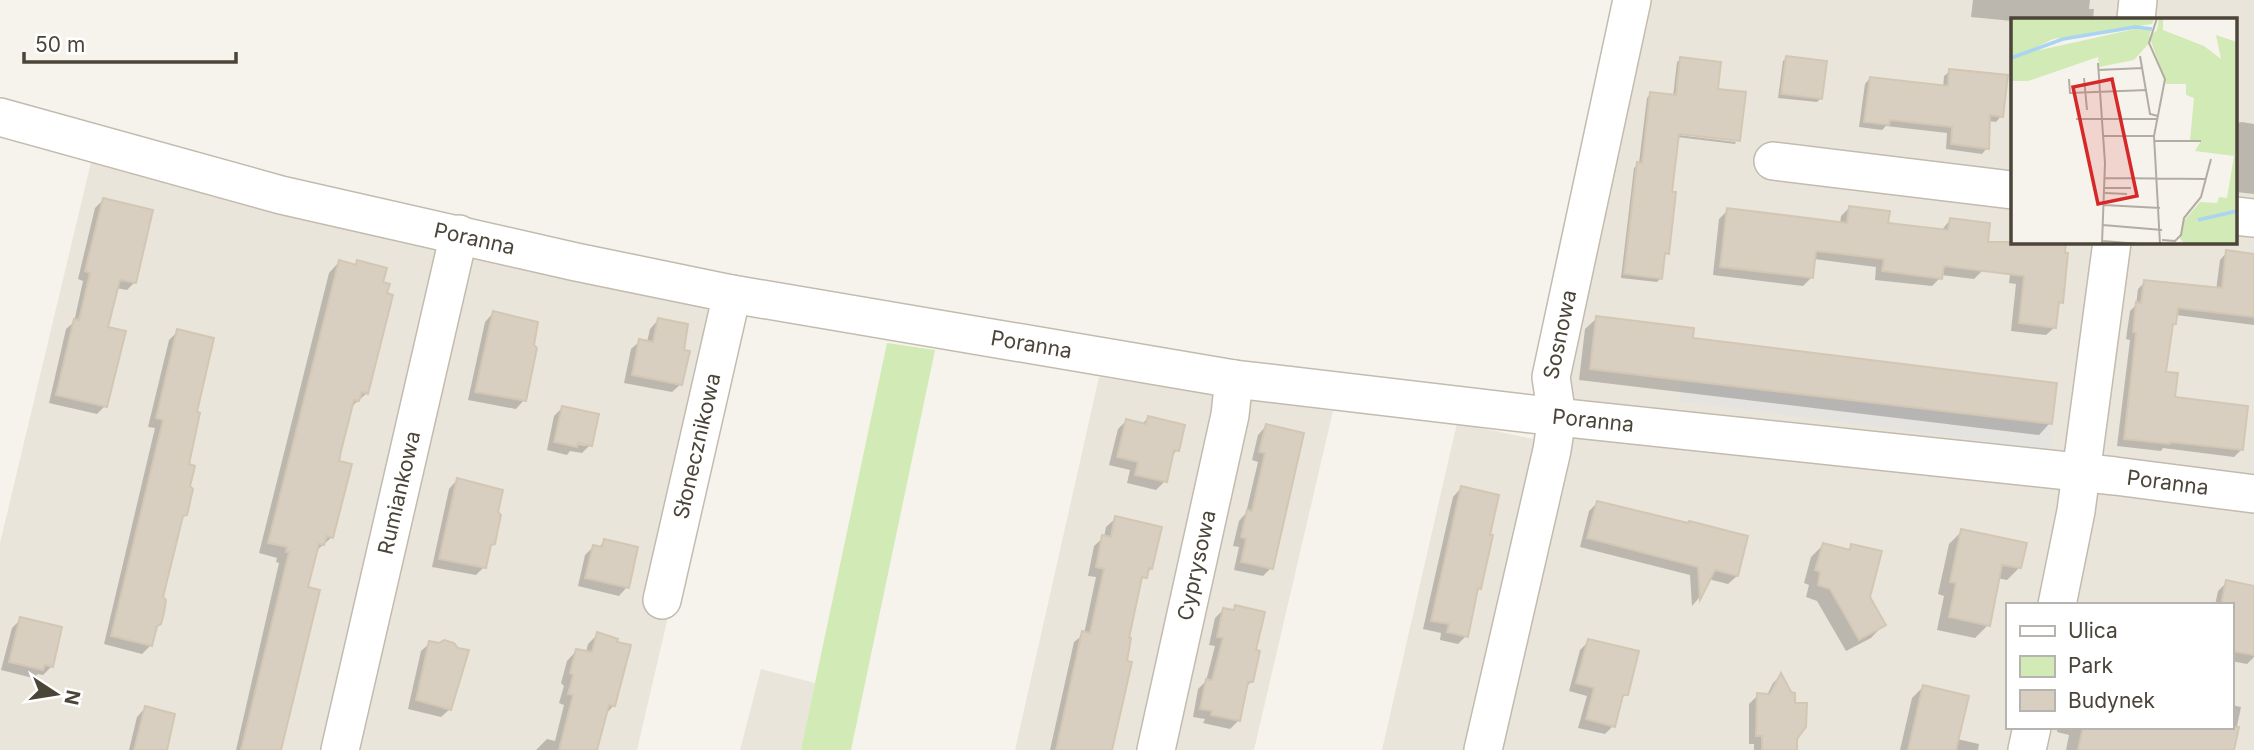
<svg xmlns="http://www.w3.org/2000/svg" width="2254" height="750" font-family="Inter,sans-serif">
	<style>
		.residential { fill: #eae5da; fill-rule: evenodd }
		.green { fill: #d2eab5 }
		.parking { fill: #e5e3e0 }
		.shadow { fill: #0003; fill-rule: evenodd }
		.building { fill: #d8cfc1; stroke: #d3c7b4; stroke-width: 2 }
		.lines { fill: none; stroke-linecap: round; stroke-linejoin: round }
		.minor-casing { stroke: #c2bbae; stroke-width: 40 }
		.minor { stroke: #fff; stroke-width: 37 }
		.labels { text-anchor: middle; stroke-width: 6; stroke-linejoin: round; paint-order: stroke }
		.street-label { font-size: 21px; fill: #4b4439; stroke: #fff }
		.inset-river { fill: none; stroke: #a9d4f2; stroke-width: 3.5 }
		.inset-road { fill: none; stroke: #b2ada4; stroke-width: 2 }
		.view { fill: #d62828; fill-opacity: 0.15; stroke: #d62828; stroke-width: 3.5 }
		.inset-edge { fill: none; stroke: #4b4439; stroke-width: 3.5 }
	</style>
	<rect width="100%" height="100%" fill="#f6f3ec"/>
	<!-- residential -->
	<path class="residential" d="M1635,0H2254V750H1382L1457,423L1533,439ZM2012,19H2235V242H2012ZM2007,605H2231V727H2007Z
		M92,158L739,312L637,750H0V543Z
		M1099,377L1333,411L1254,750H1015Z
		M761,669L815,683L801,749L803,750H740Z"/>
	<!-- green -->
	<path class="green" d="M887,343L935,350L851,750H803L801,749Z"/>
	<!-- parking -->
	<path class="parking" d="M1681,380L2052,424L2051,450L1680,401Z"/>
	<!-- shadow -->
	<path class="shadow" d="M1973,0H2090L2089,9H2094L2093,19H2012V21L1971,17Z
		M1787,58L1821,98L1817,102L1778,98L1783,61Z
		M1681,59L1717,91L1739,140L1671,131L1670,134L1736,142L1735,144L1677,137L1671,194L1667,253L1663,257L1661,278L1657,282L1621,278L1634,168L1639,163L1647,98L1651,94L1673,97L1677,62Z
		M1950,71L2001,116L1996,122L1988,121L1987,148L1982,154L1946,149L1947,133L1886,126L1882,130L1859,127L1865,84L1870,78L1943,88L1944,76Z
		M2242,122L2254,124V194L2236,192L2235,187V123Z
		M103,200L135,282L127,290L116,288L106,329L105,406L97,414L49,403L66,329L74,322L83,281L78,279L95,208Z
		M1850,207L1886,225L1941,231L1950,220L1983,270L1974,279L1941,275L1940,278L1932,286L1875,280L1876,267L1814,259L1812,277L1803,286L1713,275L1719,219L1728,210L1840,224L1841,216Z
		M2014,242H2065L2061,302L2057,306L2055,327L2046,335L2011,331L2016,284L2009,283Z
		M2227,252L2254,256V325L2176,315L2175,324L2170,328L2164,373L2173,399L2241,450L2234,457L2163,448L2161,451L2117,446L2130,340L2126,339L2130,311L2136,305L2138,289L2145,282L2216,290L2220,260Z
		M339,262L354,266L358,262L367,393L350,408L339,450L332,537L315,552L306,588L280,750H236L279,563L276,562L277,558L259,553L329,273Z
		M493,313L524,400L516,409L468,400L485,322Z
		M1597,318L1691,340L2050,423L2039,435L1579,380L1585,329Z
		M658,320L681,351V384L672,392L624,383L631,349L640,341L647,342L650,329Z
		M178,331L195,414L187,466L185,514L180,519L151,645L142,654L104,644L155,428L148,427L169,340Z
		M562,408L590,445L582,453L570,451L567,455L547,450L554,416ZM569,443H586V446Z
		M1148,418L1177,450L1171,457L1165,481L1156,490L1127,483L1130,470L1109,465L1118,429L1126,421L1142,424Z
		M1266,426L1271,568L1263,576L1234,570L1239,547L1233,546L1239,521L1246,513L1258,462L1252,460L1258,435Z
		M457,480L488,548L484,567L476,575L432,567L449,489Z
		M1461,488L1480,588L1476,593L1466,636L1458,644L1440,640L1441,633L1423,629L1453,497Z
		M1597,503L1737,576L1728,584L1708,579L1698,599L1692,606L1690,575L1580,547L1589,511Z
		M1116,518L1151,568L1138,584L1127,639L1110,750H1050L1074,642L1084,634L1096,577L1088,576L1094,546L1104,537L1106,527Z
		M1962,531L2020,567L2007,580L1997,578L1988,625L1975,638L1937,630L1944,596L1938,594L1949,544Z
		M605,541L627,587L619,596L578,586L585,555L593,547L598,548Z
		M1823,545L1846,551L1852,546L1868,598L1883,625L1871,638L1846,651L1817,601L1806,597L1809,585L1804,583L1811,557Z
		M2227,582L2254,588V657L2247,664L2231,661V605H2215L2218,591Z
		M1236,607L1254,652L1252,681L1245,688L1239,720L1230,729L1203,723L1205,719L1193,717L1198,689L1206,681L1215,646L1209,645L1215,618L1223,610L1231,611Z
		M21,619L52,666L43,675L38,674L33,678L1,670L12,628Z
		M598,634L614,705L605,715L595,750H536L547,739L555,741L564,705L559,703L564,686L561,683L567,661L577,650L586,652L588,644Z
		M1589,641L1626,694L1620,701L1613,726L1605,734L1578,728L1587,696L1569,691L1580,650Z
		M430,643L450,709L441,717L408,709L421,651Z
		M1780,676L1796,738L1795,750H1754V744H1749V704L1758,695H1767L1773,683Z
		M1923,687L1957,739L1979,744L1978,750H1900L1912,698Z
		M2231,705L2241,707L2232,750H2066L2069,735L2057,732L2058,727H2231Z
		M145,708L165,750H129L137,717Z"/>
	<!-- building -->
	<path class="building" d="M1786,56L1827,61L1822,99L1781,94Z
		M1680,57L1721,62L1718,89L1746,92L1740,141L1679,134L1672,192H1676L1669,254L1665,253L1662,279L1624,274L1637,162L1642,163L1650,92L1676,95Z
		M1949,69L2008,75L2003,117L1990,115L1989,149L1951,144L1952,127L1890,120L1889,125L1864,122L1870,77L1948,86Z
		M103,198L153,210L136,283L120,280L108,327L126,331L107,407L56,395L74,319L79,320L90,273L85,271Z
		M1849,206L1890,211L1888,223L1948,230L1950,218L1990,223L1988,242H2066L2065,253H2068L2063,303L2059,302L2056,328L2019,323L2024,276L1944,266L1942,279L1882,271L1884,259L1816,251L1813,278L1720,267L1727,208L1847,223Z
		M2226,250L2254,254V317L2178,308L2176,324H2173L2166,372L2178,373L2175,397L2248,406L2243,450L2170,442V444L2124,439L2136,333L2133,332L2136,302L2141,303L2144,280L2222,288Z
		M339,260L356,265L357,260L387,268L383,282L390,284L387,293L393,295L368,394L362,392L359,401L354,400L341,451L339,461L352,464L333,538L327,536L324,545L319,544L308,587L320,590L281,750H241L289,552H286L287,547L268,543Z
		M493,311L538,322L534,345L537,348L526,401L475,392Z
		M1596,316L1694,328L1693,338L2057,383L2052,424L1590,369Z
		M658,318L688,324L684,350L690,351L682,385L632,375L639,339L653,342Z
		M177,329L214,338L197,412L200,413L189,464L195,466L190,486L193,489L187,515L183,516L163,597L166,600L164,613L161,624L157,626L152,646L111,636L163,420L156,418Z
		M562,406L599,414L592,446L578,443L577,447L554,442Z
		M1148,416L1185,425L1179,451L1174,450L1167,482L1135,475L1138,462L1117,457L1126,419L1146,424Z
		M1266,424L1304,433L1273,569L1241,562L1246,539L1241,537L1247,510L1252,511L1265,453L1259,452Z
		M457,478L503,490L498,512L501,515L498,529L495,544L491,545L486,568L439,559Z
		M1461,486L1499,495L1490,535H1493L1481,589L1478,588L1468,637L1447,632L1449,624L1431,621Z
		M1597,501L1688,523L1689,521L1748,536L1738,576L1715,570L1700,600L1698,567L1587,538Z
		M1115,516L1162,527L1152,569L1149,568L1147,578L1142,577L1129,638H1131L1127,661L1132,662L1112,750H1056L1082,631L1090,633L1104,569L1096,567L1102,535L1111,537Z
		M1961,529L2027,543L2021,568L2002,565L1990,626L1949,617L1956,583L1950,582Z
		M604,539L638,547L629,588L585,578L593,545L602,547Z
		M1823,543L1850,550L1851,544L1882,551L1870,597L1886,625L1859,640L1830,589L1818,585L1820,572L1815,570Z
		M2226,580L2254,586V655L2231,651V605H2221Z
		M1235,605L1265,612L1256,650L1260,651L1253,682H1248L1240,721L1211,715L1212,711L1200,709L1206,679L1212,680L1223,638L1217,637L1223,608L1234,610Z
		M20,617L62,627L53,667L45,665L43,670L9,662Z
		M597,632L618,639L617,642L631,645L615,706L609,705L597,750H559L573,695L568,694L573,675L570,673L576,649L592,652Z
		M1588,639L1639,651L1628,695H1623L1615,727L1586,719L1594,688L1576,683Z
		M444,640L454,643L458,648L469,650L451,710L416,700L429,641L439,643Z
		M1781,673L1791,692L1795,693V703H1807L1806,727L1797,739V750H1762V736H1756L1757,693L1770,694Z
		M1923,685L1969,696L1956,750H1908Z
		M145,706L175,714L167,750H134Z
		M2083,727H2239L2234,750H2078Z"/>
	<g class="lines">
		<!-- minor casing -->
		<g class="minor-casing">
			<g id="minor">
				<path d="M2136,19L2138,0"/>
				<path id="s1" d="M0,117L281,195L576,262L732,294L1234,379L1557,417L2115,476L2254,494"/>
				<path d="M1773,161L2012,190"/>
				<path d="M2235,216L2254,218"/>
				<path id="s2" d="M662,600L732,294"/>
				<path d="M2057,605L2076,511L2112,242"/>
				<path id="s3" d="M340,750L459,234"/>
				<path id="s4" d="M1156,750L1230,415L1234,379"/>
				<path id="s5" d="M1483,750L1552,450L1557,417L1551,377L1632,0"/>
				<path d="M2027,750L2032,727"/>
			</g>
		</g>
		<!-- minor -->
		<use href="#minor" class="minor"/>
	</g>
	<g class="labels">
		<!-- street labels -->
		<g class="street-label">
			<text dy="7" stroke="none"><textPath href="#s1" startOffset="490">Poranna</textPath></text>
			<text dy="7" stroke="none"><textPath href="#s5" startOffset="425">Sosnowa</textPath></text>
			<text dy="7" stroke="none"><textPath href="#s1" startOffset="1057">Poranna</textPath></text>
			<text dy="7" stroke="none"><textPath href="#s1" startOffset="1624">Poranna</textPath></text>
			<text dy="7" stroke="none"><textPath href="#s2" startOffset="158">Słonecznikowa</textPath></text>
			<text dy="7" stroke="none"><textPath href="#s1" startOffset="2202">Poranna</textPath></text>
			<text dy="7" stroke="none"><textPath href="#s3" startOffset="264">Rumiankowa</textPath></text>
			<text dy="7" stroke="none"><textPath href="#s4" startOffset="189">Cyprysowa</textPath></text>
		</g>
	</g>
	<!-- overview -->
	<g transform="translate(2011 18)">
		<rect width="226" height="226" fill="#f6f3ec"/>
		<path d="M0,0H144L141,6L42,21L26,29L29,32L124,11L140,12L138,19L146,12L148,0H152V12L193,28L210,41L205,17L226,24V226H173L169,220L172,204L189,184L206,185L208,179L216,180L223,138L184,133L190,123L179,122L183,80L175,77V66H155L140,23L123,42L88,49L87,39L17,63H0Z" fill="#d2eab5"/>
		<path class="inset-river" d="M0,40L52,21L124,9L141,11M187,202L226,193"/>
		<path class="inset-road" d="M146,0L138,25L154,61L143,118L149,226M129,38L139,96L147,98M87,45L94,145L91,226M87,52L132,50M73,60L76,92M58,61L59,75L136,72M65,101H146M93,118H143M143,123H190M94,160L195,161M94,170H120M94,175L116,176M93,187L149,190M92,207L151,212M151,222L164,223L170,217L173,200L190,179L200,141M92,223L128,226"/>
		<path class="view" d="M101,61L126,178L87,186L62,69Z"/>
		<rect width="226" height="226" class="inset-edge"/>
	</g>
	<!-- legend -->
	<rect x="2006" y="603" width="228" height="126" fill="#ffffff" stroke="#b7b4b0" stroke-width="2"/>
	<rect x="2020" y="626" width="35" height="10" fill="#ffffff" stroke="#b7b4b0" stroke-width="2"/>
	<text x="2068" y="638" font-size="21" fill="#4b4439">Ulica</text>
	<rect x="2020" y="656" width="35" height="21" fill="#d2eab5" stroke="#b7b4b0" stroke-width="2"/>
	<text x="2068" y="673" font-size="21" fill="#4b4439">Park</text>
	<rect x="2020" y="690" width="35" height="21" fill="#d8cfc1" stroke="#b7b4b0" stroke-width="2"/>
	<text x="2068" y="708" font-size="21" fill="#4b4439">Budynek</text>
	<!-- north arrow -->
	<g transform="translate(56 694) rotate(102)" stroke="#ffffff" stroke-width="5" paint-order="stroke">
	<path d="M0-5L12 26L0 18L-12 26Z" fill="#4b4439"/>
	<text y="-10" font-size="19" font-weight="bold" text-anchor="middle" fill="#4b4439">N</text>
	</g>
	<!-- scale -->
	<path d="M24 52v10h212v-10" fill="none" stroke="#4b4439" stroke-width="3.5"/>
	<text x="35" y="52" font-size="21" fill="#4b4439" stroke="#ffffff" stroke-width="5" paint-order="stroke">50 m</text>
</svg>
